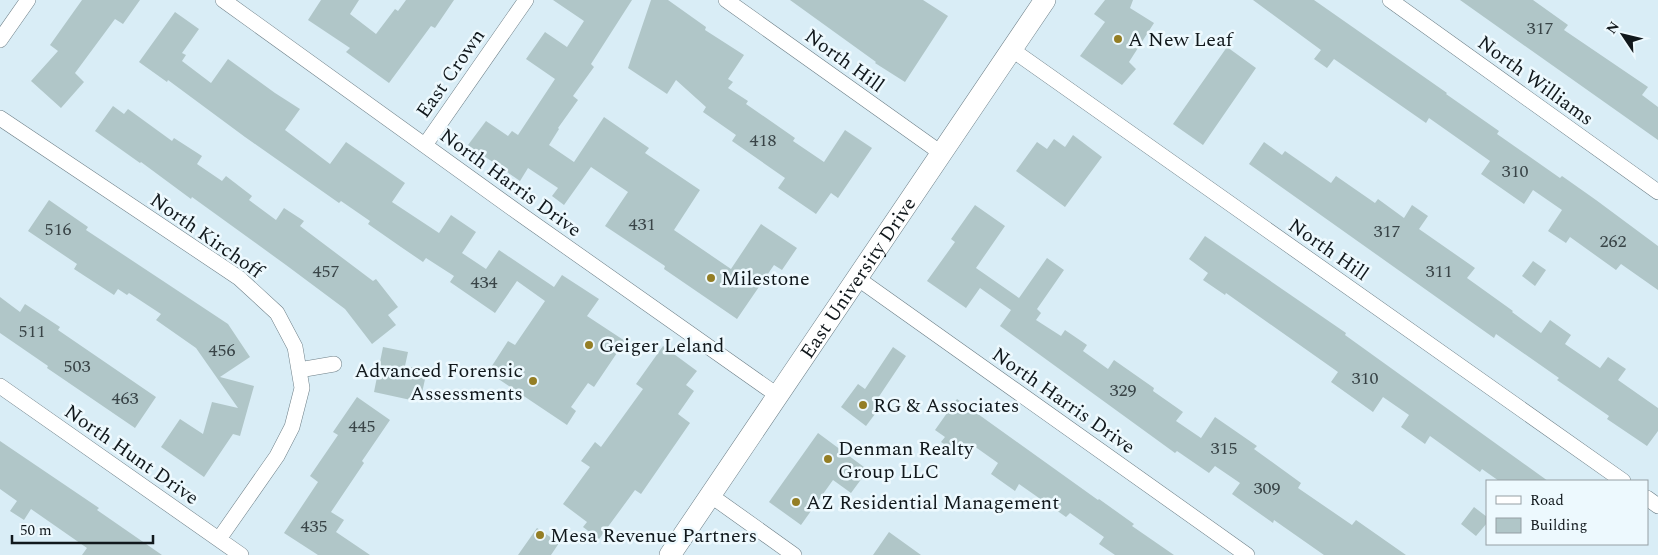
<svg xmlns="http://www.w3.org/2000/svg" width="1658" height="555" font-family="Spectral,serif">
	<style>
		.building { fill: #b0c6c8 }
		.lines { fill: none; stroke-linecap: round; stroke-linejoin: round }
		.minor-casing { stroke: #6d7f87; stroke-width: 16 }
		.secondary-casing { stroke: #6d7f87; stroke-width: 22 }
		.minor { stroke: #fff; stroke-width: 15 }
		.secondary { stroke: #fff; stroke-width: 21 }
		.poi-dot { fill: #947e25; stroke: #edf9fe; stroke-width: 2 }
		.labels { text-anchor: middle; stroke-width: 5; stroke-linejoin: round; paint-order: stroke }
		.number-label { font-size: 18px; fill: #394447 }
		.poi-label { font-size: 20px; fill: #11181c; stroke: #edf9fe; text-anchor: start }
		.street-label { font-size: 20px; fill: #11181c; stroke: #edf9fe }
	</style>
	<rect width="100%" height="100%" fill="#d9edf6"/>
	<!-- building -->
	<path class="building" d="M82,0H140L123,24L115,19L75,73L84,82L61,108L31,81L58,51L50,45Z
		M321,0H359L350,14L376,34L395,9L398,11L406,0H454L435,28L431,26L389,83L346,52L350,48L308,20Z
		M553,0H632L591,64L594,67L573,96L578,100L558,128L559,129L549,145L574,162L604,117L649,148L645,153L700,190L674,230L731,269L761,224L797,248L782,270L774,265L737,319L664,269L665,266L605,226L628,192L591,167L564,205L552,196L558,188L528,168L520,181L468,145L486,121L508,136L512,131L518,135L555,79L526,59L545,32L567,47L584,21Z
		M651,0H668L706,27L705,30L744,55L728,79L733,82L728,88L748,101L746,104L795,138L793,141L824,162L845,130L872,148L838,198L831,193L816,214L778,188L785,178L732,141L736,135L703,112L706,107L676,80L667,94L628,68Z
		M790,0H923L948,16L905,82L875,63L876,62Z
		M1105,0H1133L1130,8L1154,23L1129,62L1136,69L1122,85L1080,56L1105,22L1094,14Z
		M1253,0H1314L1447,93L1446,94L1499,131L1497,134L1560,178L1562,176L1596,200L1658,246V290L1621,264L1616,270L1570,237L1566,243L1548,231L1562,210L1533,190L1524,204L1481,174L1490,161L1429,118L1426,123L1334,59L1327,68L1314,59L1321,50Z
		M1460,0H1533L1568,25L1564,30L1648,87L1642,95L1658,107V140Z
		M175,12L199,29L182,53L186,55L182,61L211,83L228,59L275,93L300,109L285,130L330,164L346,142L405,183L392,202L439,233L451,215L476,232L462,253L486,269L499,250L554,287L562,275L599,299L587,316L625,341L594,387L588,383L571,407L576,411L567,425L488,372L508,341L515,345L545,301L517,281L495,313L450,282L454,276L426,258L423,262L401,247L368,224L370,221L341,201L339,203L245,137L168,80L167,82L139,62Z
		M1227,47L1256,68L1203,145L1173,124Z
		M113,106L124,114L128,109L172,141L174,138L202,156L197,164L222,181L226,176L252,196L249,200L276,220L284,208L304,221L300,226L373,281L376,279L398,307L388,315L396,325L372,344L345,309L286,265L192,197L191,199L141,162L140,163L95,131Z
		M1073,135L1102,157L1065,207L1016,171L1037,142L1047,149L1054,139L1065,147Z
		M1264,142L1282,155L1285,151L1331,183L1336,176L1375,203L1378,199L1404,218L1412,205L1428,216L1419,229L1475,268L1467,278L1513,311L1512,312L1541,333L1550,320L1571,335L1565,344L1600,368L1608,357L1626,369L1618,380L1658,408V431L1647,446L1607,419L1609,416L1557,380L1559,378L1496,334L1494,338L1249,164Z
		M49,200L88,227L86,230L228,324L250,357L220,377L254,386L240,436L233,434L204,477L161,447L180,419L203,434L212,402L238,408L196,348L156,320L161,314L129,293L127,295L118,289L114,295L74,269L77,264L28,231Z
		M975,205L1005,226L976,268L1019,298L1047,258L1064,270L1037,309L1041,313L1036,320L1061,336L1065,330L1087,345L1083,351L1108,369L1114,360L1154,388L1153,391L1183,412L1176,421L1201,438L1215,417L1257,446L1254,449L1301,483L1298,488L1352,525L1356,520L1406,555H1324L1274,520L1273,523L1232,494L1240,483L1215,466L1209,473L1177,451L1175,453L1000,326L1011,310L980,288L966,308L927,281L955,242L951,239Z
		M1205,236L1346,333L1345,335L1548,481H1499L1482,469L1480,472L1430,436L1425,444L1401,427L1409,415L1383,397L1373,412L1331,382L1338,372L1226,293L1225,295L1203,280L1208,273L1189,259Z
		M1533,261L1546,270L1535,286L1522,276Z
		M0,297L20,312L25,304L60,327L58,330L156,397L135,428L47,368L48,366L0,333Z
		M663,346L697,371L686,385L694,391L678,414L690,423L641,494L635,490L599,539L583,527L587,522L563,504L590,467L581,461L595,442L601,447L643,389L636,384Z
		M383,347L408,352L405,366L427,370L420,402L374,392Z
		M893,347L906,356L878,398L884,402L866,426L841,407L858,384L865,389Z
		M357,397L390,420L362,461L364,463L331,512L344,520L336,532L370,555H318L284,533L318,482L310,476L338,435L333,432Z
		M957,399L1098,500L1099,499L1134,524L1132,526L1174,555H1115L1099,544L1104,537L1070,513L1066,517L1019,484L1015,491L991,474L998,463L974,446L965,458L941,442L945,437L935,430Z
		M818,433L868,470L851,493L833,480L801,525L769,502Z
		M0,441L99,508L97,510L162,555H82L87,548L31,509L24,520L10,511L17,501L0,489Z
		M1474,507L1487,517V523L1476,536L1461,524Z
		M537,528L559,543L551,555H518Z
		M889,532L921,555H873Z"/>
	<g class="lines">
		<!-- minor casing -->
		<g class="minor-casing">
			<path id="minor" d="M223,0L523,216L777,395
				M726,0L941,153
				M1390,0L1658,192
				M0,40L28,0
				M1011,49L1623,481
				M0,118L239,278L277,313L295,347L302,388L292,427L277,456L219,539
				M425,145L526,0
				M857,278L1247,555
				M299,370L334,364
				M0,386L241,555
				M710,495L794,555
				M1647,498L1658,506"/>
		</g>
		<!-- secondary casing -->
		<g class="secondary-casing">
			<g id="secondary">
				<path id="s1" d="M670,555L1045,0"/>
			</g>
		</g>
		<!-- minor -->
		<use href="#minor" class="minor"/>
		<!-- secondary -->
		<use href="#secondary" class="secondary"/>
	</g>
	<!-- markers -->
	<g class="poi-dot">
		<circle cx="1118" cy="39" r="5"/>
		<circle cx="711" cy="278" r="5"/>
		<circle cx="589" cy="345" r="5"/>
		<circle cx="533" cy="381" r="5"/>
		<circle cx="863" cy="405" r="5"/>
		<circle cx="828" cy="459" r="5"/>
		<circle cx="796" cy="502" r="5"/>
		<circle cx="540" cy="535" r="5"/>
	</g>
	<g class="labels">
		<!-- number labels -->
		<g class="number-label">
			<text x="1540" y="34">317</text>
			<text x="763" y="146">418</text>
			<text x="1515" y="177">310</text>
			<text x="642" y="230">431</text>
			<text x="58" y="235">516</text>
			<text x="1387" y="237">317</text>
			<text x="1613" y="247">262</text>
			<text x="326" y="277">457</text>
			<text x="1439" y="277">311</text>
			<text x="484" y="288">434</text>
			<text x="32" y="337">511</text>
			<text x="222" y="356">456</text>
			<text x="77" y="372">503</text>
			<text x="1365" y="384">310</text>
			<text x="1123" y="396">329</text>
			<text x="125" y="404">463</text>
			<text x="362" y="432">445</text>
			<text x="1224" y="454">315</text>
			<text x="1267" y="494">309</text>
			<text x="314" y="532">435</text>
		</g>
		<!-- poi labels -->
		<g class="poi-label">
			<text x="1128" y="46">A New Leaf</text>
			<text x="721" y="285">Milestone</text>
			<text x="599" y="352">Geiger Leland</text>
			<text x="523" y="377" text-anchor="end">Advanced Forensic<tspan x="523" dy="23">Assessments</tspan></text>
			<text x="873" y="412">RG &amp; Associates</text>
			<text x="838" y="455">Denman Realty<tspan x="838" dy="23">Group LLC</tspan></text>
			<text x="806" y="509">AZ Residential Management</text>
			<text x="550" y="542">Mesa Revenue Partners</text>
		</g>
		<!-- street labels -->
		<g class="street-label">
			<text transform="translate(845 60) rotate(36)" y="7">North Hill</text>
			<text transform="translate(450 73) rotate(-55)" y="7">East Crown</text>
			<text transform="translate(1536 80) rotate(36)" y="7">North Williams</text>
			<text transform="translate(511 182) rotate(36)" y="7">North Harris Drive</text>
			<text transform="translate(207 235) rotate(35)" y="7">North Kirchoff</text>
			<text transform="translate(1329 249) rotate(35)" y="7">North Hill</text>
			<text dy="7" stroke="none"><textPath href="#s1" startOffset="335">East University Drive</textPath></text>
			<text transform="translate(1064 400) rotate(35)" y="7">North Harris Drive</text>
			<text transform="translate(132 454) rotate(35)" y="7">North Hunt Drive</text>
		</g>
	</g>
	<!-- legend -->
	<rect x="1486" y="480" width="162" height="65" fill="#edf9fe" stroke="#959fa4"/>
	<rect x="1496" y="496" width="25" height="8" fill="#ffffff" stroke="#959fa4"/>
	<text x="1530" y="505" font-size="15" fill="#11181c">Road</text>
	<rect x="1496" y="518" width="25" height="15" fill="#b0c6c8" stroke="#959fa4"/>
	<text x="1530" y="530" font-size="15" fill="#11181c">Building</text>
	<!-- north arrow -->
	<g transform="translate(1623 35) rotate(305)" stroke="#edf9fe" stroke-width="4" paint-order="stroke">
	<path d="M0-4L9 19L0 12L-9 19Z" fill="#11181c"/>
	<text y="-8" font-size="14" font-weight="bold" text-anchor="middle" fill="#11181c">N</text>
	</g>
	<!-- scale -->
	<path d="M12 535v8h141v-8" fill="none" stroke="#11181c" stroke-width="2.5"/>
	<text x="20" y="535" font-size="15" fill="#11181c" stroke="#edf9fe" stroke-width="4" paint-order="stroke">50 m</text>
</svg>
